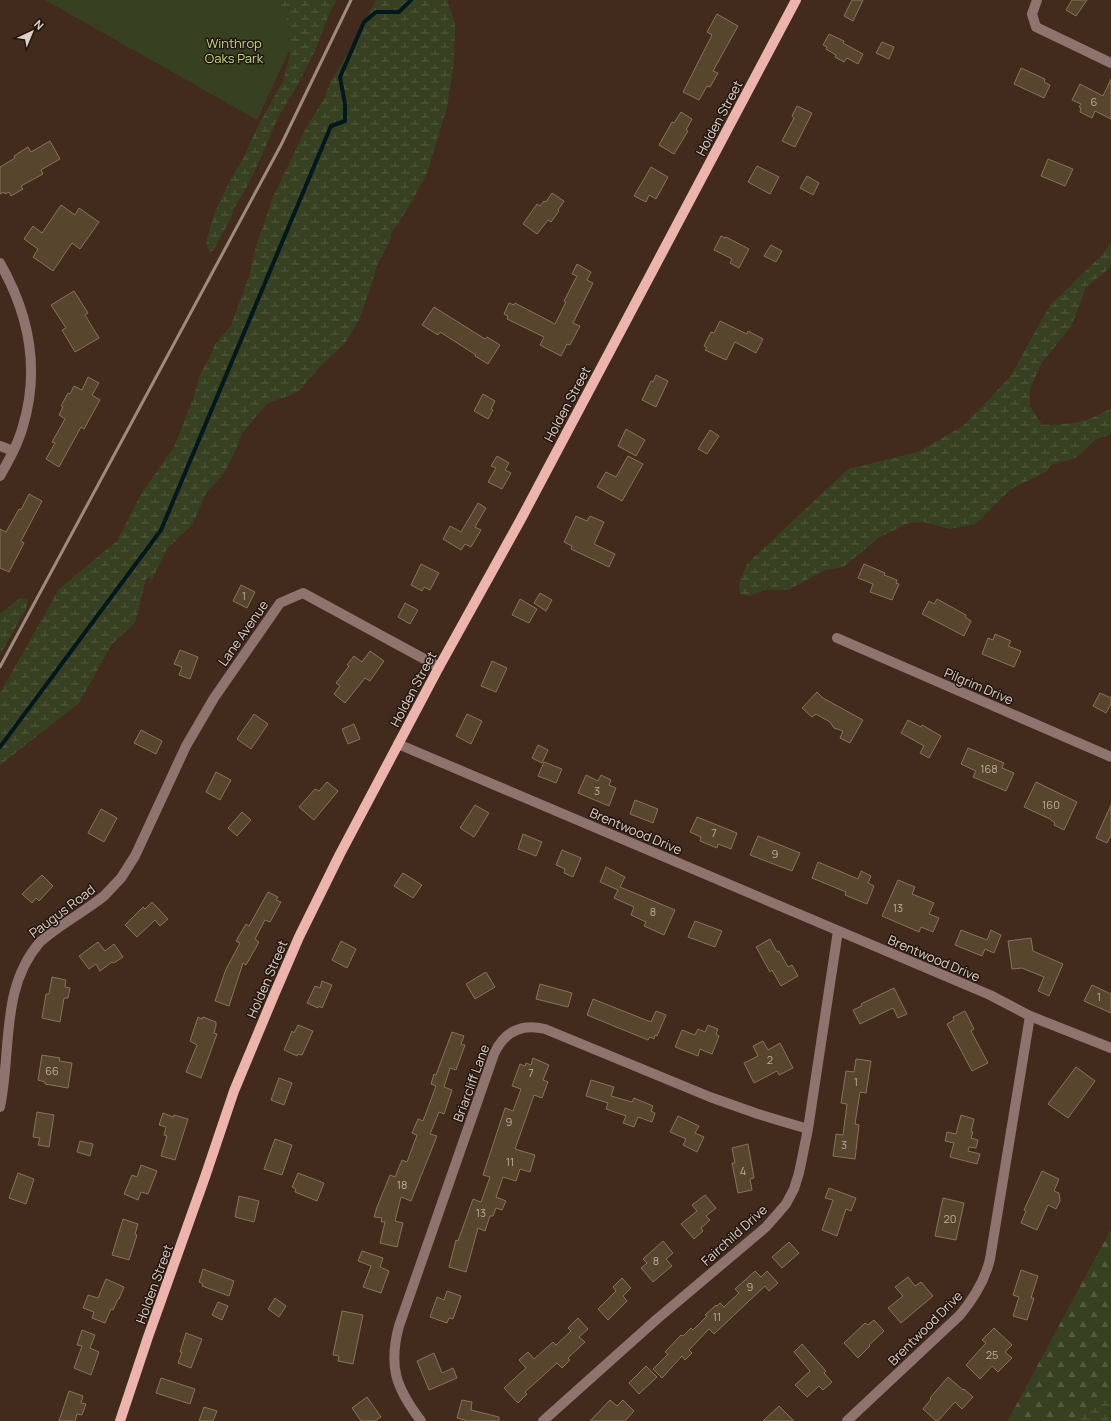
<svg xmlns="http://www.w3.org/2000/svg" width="1111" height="1421" font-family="Manrope,sans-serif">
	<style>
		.green { fill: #384022 }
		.forest { fill: url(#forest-firs) }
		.wetland { fill: url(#wetland-marsh) }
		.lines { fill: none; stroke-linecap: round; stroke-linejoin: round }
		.stream { stroke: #02181f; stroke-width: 4 }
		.building { fill: #57452e; stroke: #87745b }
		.minor { stroke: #8e736f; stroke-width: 10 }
		.major { stroke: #ecb4ac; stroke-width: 10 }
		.rail { stroke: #9e8a7f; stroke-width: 3 }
		.labels { text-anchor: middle; stroke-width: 3; stroke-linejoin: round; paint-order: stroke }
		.number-label { font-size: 11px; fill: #beada1 }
		.park-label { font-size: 13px; fill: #c3d987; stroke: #21160f }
		.street-label { font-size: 13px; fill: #e0d0c7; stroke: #21160f }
	</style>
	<defs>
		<pattern id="forest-firs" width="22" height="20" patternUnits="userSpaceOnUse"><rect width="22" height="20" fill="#384022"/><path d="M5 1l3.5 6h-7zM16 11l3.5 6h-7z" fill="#545b41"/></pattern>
		<pattern id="wetland-marsh" width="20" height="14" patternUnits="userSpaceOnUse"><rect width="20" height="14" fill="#384022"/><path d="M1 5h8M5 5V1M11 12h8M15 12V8" fill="none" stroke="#545b41"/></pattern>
	</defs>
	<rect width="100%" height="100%" fill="#422a1c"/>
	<!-- green -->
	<path class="green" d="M45,0H313L257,120Z"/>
	<!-- forest -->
	<path class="forest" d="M1111,1229V1421H1007L1008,1420Z"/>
	<!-- wetland -->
	<path class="wetland" d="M279,0H337L330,12L314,53L296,88L277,119L264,151L247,187L234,208L231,218L216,246L210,254L206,242L214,214L229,182L244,157L255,132L283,81L289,59L291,37L286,15Z
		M376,0H447L455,23L454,63L447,108L427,173L412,202L391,234V239L378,263L370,289L359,320L345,343L318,369L300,390L291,395L268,403L252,421L241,435L237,448L223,475L206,493L193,524L167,549L149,586L151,577L146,579L135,623L112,644L79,703L0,765V693L59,589L117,541L141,494L174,447L193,399L200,374L210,357L215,344L231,325L249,276L256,246L273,197L307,126L324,99L331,80L343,62Z
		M1111,241V267L1086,287L1072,325L1041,364L1030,389V406L1042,425C1071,424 1085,424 1111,408V434L1095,440L1076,458L1051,465L1046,472L1011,489L976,524L950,529L923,522L909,523L878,538L844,567L825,570L788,590H764L750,596L740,594L739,584L747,564L848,469L918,452L963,426L1010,377L1050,305L1102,255Z
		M20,598L28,599L26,609L0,655V614Z
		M1111,1392V1421H1071Z"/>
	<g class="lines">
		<!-- stream -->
		<path class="stream" d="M0,747L161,530L331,126L345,121V104L340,77L364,22L376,12H399L411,0"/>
	</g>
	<!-- building -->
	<path class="building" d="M852,0H863L853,21L844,16Z
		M1072,0H1087L1076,16L1066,10Z
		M717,14L738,26L713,71L718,73L710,87L707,86L699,100L683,92L712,35L707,32Z
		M829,34L844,41L843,43L863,54L858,64L847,58L844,62L835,57L836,55L826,49L827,47L823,45Z
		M882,42L894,47L889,59L876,53Z
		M1021,68L1045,79L1044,82L1050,85L1044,98L1014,84Z
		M1111,79V119L1095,111L1092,118L1080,112L1081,108L1079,107L1081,104L1072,100L1080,84L1103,96Z
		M797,106L812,113L795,147L782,141L794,118L792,116Z
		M681,112L692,119L686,130L688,131L674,154L659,145L672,122L674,123Z
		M50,141L60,159L41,170L43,174L21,186L23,189L11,196L9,192L5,194L4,192L0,194V167L15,158L14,156L28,147L31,152Z
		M1048,159L1073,169L1065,186L1041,176Z
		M757,166L779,177L770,194L748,182Z
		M651,167L668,177L656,199L649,195L646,202L634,196Z
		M807,176L819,183L813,195L800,188Z
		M552,193L564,201L558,210L559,211L551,222L548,220L537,234L523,224L537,204L540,206L544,201L546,202Z
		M61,205L75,215L79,208L99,222L80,249L72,243L53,271L33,257L38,249L24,239L33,226L42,233Z
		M721,236L725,238L726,237L749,249L739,268L730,263L732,259L714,250Z
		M771,245L782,251L776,262L764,256Z
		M577,264L591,272L587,280L593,283L573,323L580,326L570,345L567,344L561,356L540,345L544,337L507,319L508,316L504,314L509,303L514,305L515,303L555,324L566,302L564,301L577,276L572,274Z
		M74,291L88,313L85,315L99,338L75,352L62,330L66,328L51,305Z
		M434,307L485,339L487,337L500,345L488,364L475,356L476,355L440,332L438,335L422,325Z
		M720,321L747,334L748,331L763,339L756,353L735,342L726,360L705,350L707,348L704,346L711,332L714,333Z
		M656,375L668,381L656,407L642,400L651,381L653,382Z
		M88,377L99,383L92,395L100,400L84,429L81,427L59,467L46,459L55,443L52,442L65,419L59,415L63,407L61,406L68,393L70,394L74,386L82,390Z
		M483,394L495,401L491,409L493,410L488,419L474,411Z
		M626,429L645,440L636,456L618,446Z
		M710,430L719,436L707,454L698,449Z
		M497,456L509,463L505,470L511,473L502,489L488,482L496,468L491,466Z
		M628,456L643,464L622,501L597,487L606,472L616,477Z
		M29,494L42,501L21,541L24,543L9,572L0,568V529L6,532L19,509L21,510Z
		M478,503L486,508L475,527L481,530L471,547L465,544L461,550L443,539L450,526L461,532Z
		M576,516L587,521L590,516L604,522L594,544L615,554L609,567L571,549L572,546L564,542Z
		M421,564L439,573L430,590L424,587L422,591L411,585Z
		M864,564L885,573L884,575L897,580L896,583L899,584L892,600L870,592L873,584L858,578Z
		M241,585L255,592L247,608L233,601Z
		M540,593L552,600L546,611L534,603Z
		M520,599L537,609L529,623L512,615Z
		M937,599L966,615L965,617L971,621L964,636L922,614L929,601L934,604Z
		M405,603L418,610L410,624L398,617Z
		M995,634L1011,641L1008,646L1021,651L1014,667L982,654L988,638L993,640Z
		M180,650L198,657L190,679L179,675L182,667L174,664Z
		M370,651L384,661L370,681L365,678L345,703L334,694L340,686L336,683L349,666L347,665L354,656L362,662Z
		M492,661L507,668L496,692L481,686Z
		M817,692L823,698L863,720L850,743L840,738L843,731L834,728L830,722L816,714L812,717L802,708Z
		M1100,693L1111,698V704L1106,713L1093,706Z
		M254,714L268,724L251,749L237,739Z
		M467,714L482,721L471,744L456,736Z
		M908,720L921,727L922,725L941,736L929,758L920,753L924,746L901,733Z
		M354,724L360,739L348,744L342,729Z
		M141,730L162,741L156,754L134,743Z
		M538,745L548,750L542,763L532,758Z
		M968,748L1004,763L1002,768L1014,773L1006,791L973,777L976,771L961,764Z
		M544,762L562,769L556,783L538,776Z
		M216,772L231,780L220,800L206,792Z
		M586,775L598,781L601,775L611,780L609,785L616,788L609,806L578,793Z
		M327,782L338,791L314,820L299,807L315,789L319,791Z
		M1036,782L1077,802L1064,830L1054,825L1055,823L1050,819L1024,807Z
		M635,800L658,809L653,823L630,814Z
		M475,805L489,813L474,837L460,828Z
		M1111,805V835L1107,843L1096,838Z
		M101,809L117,818L104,842L88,833Z
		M242,812L251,820L237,836L228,828Z
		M697,817L737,833L731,849L718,844L717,848L700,841L701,837L690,832Z
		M523,834L542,842L536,856L518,849Z
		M758,836L800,853L792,871L750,855Z
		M562,850L581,858L573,877L564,873L565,869L556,865Z
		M818,862L858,879L861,871L871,876L868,883L874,886L867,904L845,895L846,892L812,878Z
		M606,867L625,877L620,887L675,910L664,935L644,926L646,922L631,915L634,907L614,898L618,890L600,882Z
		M403,873L422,885L413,898L394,886Z
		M42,875L53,886L39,901L36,898L32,903L22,894Z
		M898,880L915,887L912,894L934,903L929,914L939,918L933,932L921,927L919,932L882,916Z
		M268,892L278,897L276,900L281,902L270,922L265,920L255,939L259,942L246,965L243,963L229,1006L215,1001L226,969L240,943L236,941L246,924L249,926Z
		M152,902L168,919L160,926L155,920L137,937L125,925L143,907L145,909Z
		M695,921L722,931L715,947L688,937Z
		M961,930L987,940L991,930L1001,935L994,953L985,949L982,956L955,945Z
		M1031,938L1033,951L1063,964L1049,996L1038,991L1044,977L1022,968L1012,969L1008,941Z
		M770,939L777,952L779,951L788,967L792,965L798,976L781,986L772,970L770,972L756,947Z
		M341,941L356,949L347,968L332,960Z
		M98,942L105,951L114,944L123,957L114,963L112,962L100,971L96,964L89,969L79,956Z
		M486,972L495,987L475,999L466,984Z
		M52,977L66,980L65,987L70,988L68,998H64L60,1022L42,1018L46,994H49Z
		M322,981L332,985L322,1008L319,1006L318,1008L307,1003L315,986L320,988Z
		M540,984L572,993L568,1007L536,999Z
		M1092,985L1111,994V1013L1084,1001Z
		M894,988L907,1014L898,1018L893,1008L860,1024L853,1010L862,1006L861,1004Z
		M593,999L651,1022L656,1011L666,1015L657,1036L655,1035L654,1039L650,1037L648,1040L587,1015Z
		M965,1011L974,1029L971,1031L988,1063L972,1071L947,1024L954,1020L953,1017Z
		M198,1017L202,1019L203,1017L216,1022V1026L214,1033L217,1034L201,1078L186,1072L197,1045L190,1041Z
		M298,1025L313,1031L302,1055L298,1054L297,1056L284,1050L292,1031L294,1033Z
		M708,1025L718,1029L716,1034L719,1036L712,1054L700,1049L698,1056L675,1047L682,1030L695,1035L698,1029L705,1032Z
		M452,1032L464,1036L461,1044L465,1045L456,1070L450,1068L444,1087L452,1090L444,1114L439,1112L430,1134L437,1136L411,1201L401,1197L395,1221L403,1223L397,1247L380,1243L385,1222H381L382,1218L374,1217L377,1207L390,1175L395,1177L402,1160L407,1162L417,1135L412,1133L418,1119L423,1121L436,1086L431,1084L434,1074L436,1075Z
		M763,1041L768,1050L780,1043L793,1068L779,1075L777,1071L754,1083L744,1063L758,1056L753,1046Z
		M42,1055L60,1058L59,1061L72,1063L68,1088L45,1084V1082L38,1080Z
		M533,1058L549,1065L543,1080L548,1082L542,1098L534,1095L515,1149L535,1155L530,1172L520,1169L516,1181L503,1177L496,1197L506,1201L502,1210L496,1208L493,1216H490L485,1231L478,1228L466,1272L449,1267L456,1240L458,1241L473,1199L481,1202L490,1177L483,1175L505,1108L513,1111L521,1089L512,1086L520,1064L525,1066L526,1063L531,1065Z
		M856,1059L871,1061L866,1093L860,1092L855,1124L859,1125L855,1159L833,1156L836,1134L843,1135L847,1104L841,1103L846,1071L854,1072Z
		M1076,1067L1095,1081L1068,1118L1048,1104Z
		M279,1078L292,1083L284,1105L271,1100Z
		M591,1080L614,1087L611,1096L632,1102L634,1098L653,1106L651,1111L655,1113L652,1122L638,1117L634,1127L623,1123L626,1116L606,1109L608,1103L586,1096Z
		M37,1112L54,1115L49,1147L38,1145L40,1138L33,1137Z
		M163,1113L173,1117L174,1115L188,1119L175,1160L161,1156L167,1136L164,1135L166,1127L159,1125Z
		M961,1115L974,1119L971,1132H973L971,1138L978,1140L976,1148L969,1147L968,1151L980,1154L977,1164L950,1157L954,1143L945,1141L947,1132L956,1134Z
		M678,1116L699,1126L695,1133L704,1137L697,1152L683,1145L686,1139L670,1132Z
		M275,1139L292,1145L282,1175L264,1169Z
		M80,1141L93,1144L90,1156L77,1152Z
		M748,1144L754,1178L750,1179L752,1190L738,1193L732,1163H735L732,1148Z
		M141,1165L157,1171L148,1194L141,1192L138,1200L124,1194L132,1175L137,1177Z
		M1042,1171L1059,1179L1054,1191L1059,1193L1060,1201L1056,1209L1048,1205L1037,1230L1021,1223L1026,1211L1024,1210Z
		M18,1173L34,1179L26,1204L9,1198Z
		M298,1173L324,1183L317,1201L295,1192L296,1189L292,1187Z
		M829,1188L856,1198L851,1211L846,1209L837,1236L822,1230L833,1200L825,1198Z
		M705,1195L716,1208L706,1216L710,1220L701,1228L703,1231L694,1239L681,1224L697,1211L692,1205Z
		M239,1196L259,1201L254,1222L235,1217Z
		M943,1198L964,1203L956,1240L935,1236Z
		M123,1219L138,1224L135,1234L137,1235L129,1260L112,1255Z
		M663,1241L673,1253L666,1259L672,1266L653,1282L641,1268L647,1263L643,1259Z
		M789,1242L799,1253L782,1268L772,1257Z
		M362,1251L383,1258L380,1267L389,1271L381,1293L363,1287L371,1266L358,1261Z
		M203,1269L234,1281L229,1296L202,1286L203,1284L199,1282Z
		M1021,1270L1038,1276L1031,1298H1034L1027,1320L1013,1316L1019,1297L1013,1295Z
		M755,1271L761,1277L767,1271L778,1283L769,1291L765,1286L714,1334L709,1329L689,1350L692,1353L685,1360L682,1356L662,1378L653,1369L668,1354L665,1352L681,1335L683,1336L691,1328L693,1330L707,1316L705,1315L716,1305L717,1306L720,1303L724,1307L739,1293L735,1289Z
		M908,1277L915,1286L921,1282L933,1296L901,1323L888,1308L903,1296L895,1287Z
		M622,1278L631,1288L623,1296L627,1301L608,1320L598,1309L616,1291L613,1287Z
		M106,1279L124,1287L119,1299H118L113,1310L111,1309L105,1323L92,1318L94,1312L83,1308L88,1295L98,1298Z
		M447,1291L461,1296L453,1319L449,1318L447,1323L430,1317L437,1297L444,1300Z
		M275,1298L286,1306L279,1317L268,1309Z
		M218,1302L228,1306L222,1320L212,1315Z
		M342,1311L363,1315L353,1364L338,1361L339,1356L333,1355Z
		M578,1318L588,1329L579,1337L585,1342L568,1358L570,1360L562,1368L557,1363L525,1392L527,1394L518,1403L504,1388L526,1368L519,1360L528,1352L534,1359L553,1342L556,1345L571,1331L568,1328Z
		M874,1320L884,1331L869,1345L870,1346L858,1358L844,1343L865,1323L868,1325Z
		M994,1328L1012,1345L1005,1352L1012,1358L998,1372L992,1366L980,1379L966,1365L986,1343L982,1340Z
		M82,1330L95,1335L90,1348L99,1352L91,1375L74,1368L82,1346L77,1345Z
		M186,1333L202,1339L191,1368L178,1363L182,1352H180Z
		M802,1344L826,1371L824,1373L832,1382L823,1390L819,1386L807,1397L795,1385L810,1371L794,1352Z
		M434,1353L442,1373L453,1368L457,1378L429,1390L417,1361Z
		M646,1366L657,1377L639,1394L629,1383Z
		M948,1377L963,1390L964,1389L973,1397L962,1409L955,1402L938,1421H936L923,1409L931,1399L930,1398Z
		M161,1378L195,1389L190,1404L156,1393Z
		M69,1391L83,1396L81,1403L86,1404L82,1415L77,1414L75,1421H59Z
		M367,1397L381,1417L375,1421H361L352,1408Z
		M462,1400L472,1402L471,1410L499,1417V1421H468L457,1418Z
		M610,1400L617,1406L623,1400L634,1411L625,1421H590Z
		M779,1406L794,1421H763Z
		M204,1407L217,1411L213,1421H199Z"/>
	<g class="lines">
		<!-- minor -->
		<path class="minor" d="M1037,0L1032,14L1036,27L1111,63
			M0,263C29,314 40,369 23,426C18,444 9,460 0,476
			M0,446L13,451
			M837,638L1111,757
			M398,744L990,995L1030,1016L990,1259C985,1281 974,1298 960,1315L847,1421
			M1030,1016L1111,1048
			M0,1107C12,1049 0,988 40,942C59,925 84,912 104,896L121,878L135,856L186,746L214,698L280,603L303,593L439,667
			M421,1421C396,1388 388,1367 399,1326L494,1054C504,1032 521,1023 545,1029L710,1097L758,1114L808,1129
			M543,1421L657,1319L766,1227L786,1204L794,1189L799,1173L808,1129L838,931"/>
		<!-- major -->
		<path class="major" d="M120,1421L148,1337L205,1177L234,1091L274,995L299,937L340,854L439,667L521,519L796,0"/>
		<!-- rail -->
		<path class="rail" d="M0,667L281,145L351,0"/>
	</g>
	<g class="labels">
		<!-- number labels -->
		<g class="number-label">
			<text x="1094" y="106">6</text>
			<text x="244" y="600">1</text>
			<text x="989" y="773">168</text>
			<text x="597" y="795">3</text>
			<text x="1051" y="809">160</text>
			<text x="714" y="837">7</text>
			<text x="775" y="858">9</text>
			<text x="898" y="912">13</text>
			<text x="653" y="916">8</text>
			<text x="1099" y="1001">1</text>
			<text x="770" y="1064">2</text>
			<text x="52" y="1075">66</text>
			<text x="531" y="1077">7</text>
			<text x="856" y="1086">1</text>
			<text x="509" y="1126">9</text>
			<text x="844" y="1149">3</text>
			<text x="510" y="1166">11</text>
			<text x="743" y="1175">4</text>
			<text x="402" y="1189">18</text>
			<text x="481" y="1217">13</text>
			<text x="950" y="1223">20</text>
			<text x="656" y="1265">8</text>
			<text x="750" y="1291">9</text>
			<text x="717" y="1321">11</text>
			<text x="992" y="1359">25</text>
		</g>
		<!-- park labels -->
		<g class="park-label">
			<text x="234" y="48">Winthrop<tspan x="234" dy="15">Oaks Park</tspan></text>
		</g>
		<!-- street labels -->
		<g class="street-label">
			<text transform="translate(719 118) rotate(-62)" y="5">Holden Street</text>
			<text transform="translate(567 404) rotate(-62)" y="5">Holden Street</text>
			<text transform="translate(243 633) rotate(-55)" y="5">Lane Avenue</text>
			<text transform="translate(979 686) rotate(23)" y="5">Pilgrim Drive</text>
			<text transform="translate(413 689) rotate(-62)" y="5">Holden Street</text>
			<text transform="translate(636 831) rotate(23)" y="5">Brentwood Drive</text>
			<text transform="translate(62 911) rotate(-37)" y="5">Paugus Road</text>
			<text transform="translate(934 958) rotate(23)" y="5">Brentwood Drive</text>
			<text transform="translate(267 979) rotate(-67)" y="5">Holden Street</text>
			<text transform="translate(471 1083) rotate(-70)" y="5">Briarcliff Lane</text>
			<text transform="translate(734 1235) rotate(-42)" y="5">Fairchild Drive</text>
			<text transform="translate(154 1284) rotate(-70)" y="5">Holden Street</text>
			<text transform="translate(925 1328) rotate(-45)" y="5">Brentwood Drive</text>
		</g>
	</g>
	<!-- north arrow -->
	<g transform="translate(32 32) rotate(44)" stroke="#21160f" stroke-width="3" paint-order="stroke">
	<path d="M0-3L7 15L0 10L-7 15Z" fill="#e0d0c7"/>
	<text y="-6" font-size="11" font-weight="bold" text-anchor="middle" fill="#e0d0c7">N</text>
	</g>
</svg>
